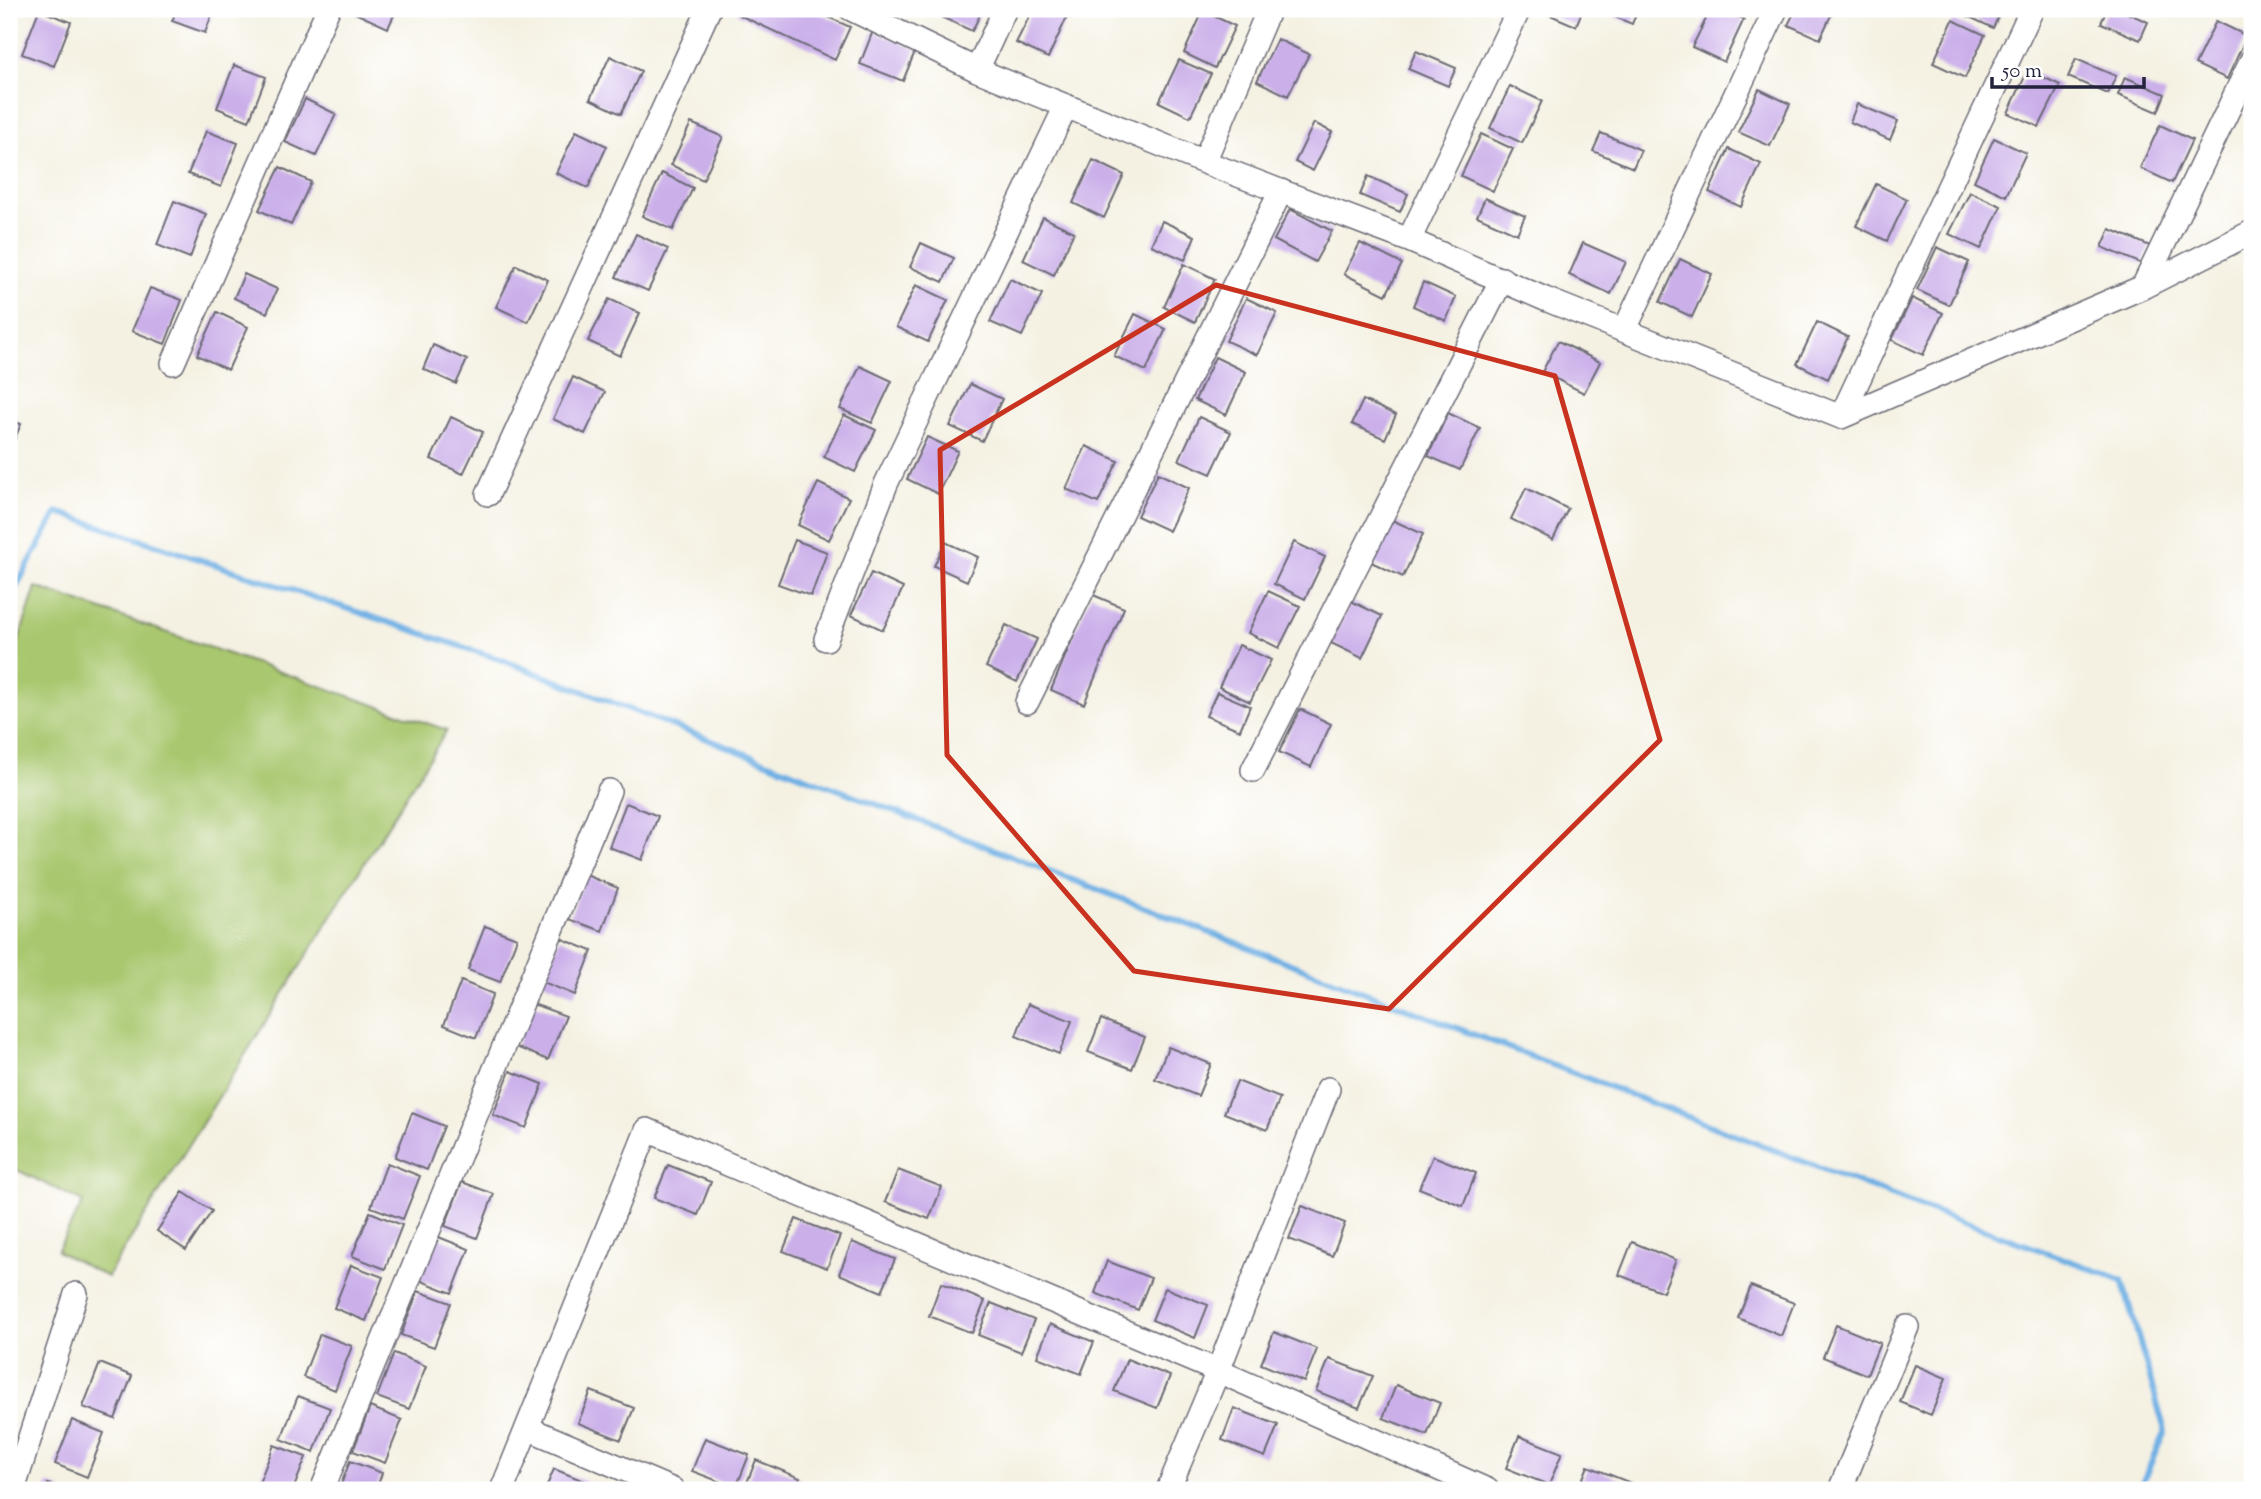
<svg xmlns="http://www.w3.org/2000/svg" width="2261" height="1499" font-family="'Sorts Mill Goudy',serif">
	<style>
		.green { fill: #a9c76e; stroke: #667454; stroke-width: 2 }
		.lines { fill: none; stroke-linecap: round; stroke-linejoin: round }
		.stream { stroke: #70b0e4; stroke-width: 6 }
		.building { fill: #caafe9 }
		.minor-casing { stroke: #6c6a75; stroke-width: 26 }
		.minor { stroke: #fff; stroke-width: 23 }
		.marked { fill: none; stroke: #c8321e; stroke-width: 5; stroke-linejoin: round }
	</style>
	<rect width="100%" height="100%" fill="#fff"/>
	<filter id="ink" filterUnits="userSpaceOnUse"><feTurbulence type="fractalNoise" baseFrequency=".0143" numOctaves="2"/><feDisplacementMap in="SourceGraphic" scale="14" xChannelSelector="R" yChannelSelector="G"/><feConvolveMatrix kernelMatrix="1 2 1 2 8 2 1 2 1" color-interpolation-filters="sRGB"/></filter>
	<filter id="wash" filterUnits="userSpaceOnUse"><feTurbulence type="fractalNoise" baseFrequency=".00686" numOctaves="4" result="noise"/><feDisplacementMap in="SourceGraphic" scale="28" xChannelSelector="R" yChannelSelector="G"/><feGaussianBlur stdDeviation="1.57" result="paint"/><feColorMatrix in="noise" values="0 0 0 0 0 0 0 0 0 0 0 0 0 0 0 0 0 1.4 0 .05"/><feComposite in="paint" operator="in"/></filter>
	<g filter="url(#wash)">
		<rect width="100%" height="100%" fill="#f4f1e2"/>
		<!-- green -->
		<path class="green" d="M36,587L447,730L107,1277L57,1251L83,1202L9,1166V670Z"/>
		<g class="lines">
			<!-- stream -->
			<path class="stream" d="M9,600L57,512L502,660L1906,1201L2122,1280L2165,1431L2139,1490"/>
		</g>
		<g id="blocks">
			<!-- building -->
			<path class="building" d="M177,9H214L205,33L172,21Z
				M357,9H397L388,28L355,13Z
				M740,9H811L850,27L835,60L737,14Z
				M944,9H983L972,31L941,17Z
				M1033,9H1054L1068,15L1048,58L1016,43Z
				M1536,9H1583L1576,26Z
				M1596,9H1638L1632,24Z
				M1711,9H1722L1744,19L1724,62L1692,47Z
				M1796,9H1834L1820,39L1788,25Z
				M1964,9H2002L1993,28L1961,13Z
				M2107,9H2118L2148,22L2140,40L2101,23Z
				M39,10L71,22L54,66L22,54Z
				M1203,11L1235,26L1215,68L1184,53Z
				M1953,20L1985,35L1965,78L1933,63Z
				M2216,21L2247,36L2227,79L2195,64Z
				M873,31L916,49L903,81L860,64Z
				M1277,39L1309,54L1288,96L1257,81Z
				M1416,51L1456,68L1448,86L1408,69Z
				M610,56L641,71L621,114L590,99Z
				M2076,59L2116,76L2108,94L2068,77Z
				M1179,60L1211,74L1190,117L1159,102Z
				M234,65L266,77L249,121L217,108Z
				M2028,70L2060,85L2039,127L2008,113Z
				M2125,77L2165,94L2158,112L2118,95Z
				M1510,86L1542,101L1522,143L1490,128Z
				M1759,89L1790,104L1770,146L1738,132Z
				M305,99L336,114L316,156L285,142Z
				M1857,104L1898,121L1890,140L1850,122Z
				M691,123L723,137L703,180L671,165Z
				M1314,123L1332,132L1313,171L1295,162Z
				M2160,125L2192,140L2172,183L2140,168Z
				M206,131L238,143L221,187L188,174Z
				M576,131L607,146L588,188L556,173Z
				M1601,133L1641,150L1633,168L1593,151Z
				M1481,134L1513,149L1493,191L1461,176Z
				M1994,138L2026,153L2006,196L1974,181Z
				M1729,149L1761,164L1741,207L1709,192Z
				M1093,160L1124,175L1104,218L1073,203Z
				M280,167L311,182L291,225L259,210Z
				M662,173L693,188L673,230L642,216Z
				M1368,176L1408,194L1400,212L1360,195Z
				M1876,184L1907,199L1887,241L1856,226Z
				M1970,192L2001,206L1981,249L1949,234Z
				M1485,198L1525,216L1517,234L1477,216Z
				M174,201L206,214L190,258L157,245Z
				M1290,209L1332,231L1315,262L1274,240Z
				M1043,217L1074,232L1054,275L1023,260Z
				M1162,221L1195,236L1185,260L1151,245Z
				M2110,229L2150,246L2142,264L2102,247Z
				M636,234L668,249L648,291L616,277Z
				M921,243L954,258L943,282L910,267Z
				M1360,243L1402,264L1386,295L1344,274Z
				M1583,243L1626,262L1611,294L1569,275Z
				M1937,247L1969,262L1949,305L1917,290Z
				M1680,259L1712,274L1692,317L1660,302Z
				M1184,264L1215,279L1195,322L1164,307Z
				M516,265L548,280L528,322L496,307Z
				M244,274L277,289L267,313L234,298Z
				M1010,279L1042,294L1022,336L990,322Z
				M1423,282L1456,297L1446,321L1413,306Z
				M916,285L948,300L928,342L896,327Z
				M150,288L182,300L165,344L132,331Z
				M1246,298L1277,313L1257,355L1226,341Z
				M1912,298L1943,313L1923,355L1892,340Z
				M609,299L640,313L620,356L588,341Z
				M217,312L248,327L228,370L197,355Z
				M1135,314L1166,329L1146,371L1114,356Z
				M1817,322L1848,337L1828,379L1797,364Z
				M1558,341L1600,362L1584,393L1542,372Z
				M433,345L467,360L456,384L423,369Z
				M1215,357L1246,372L1226,415L1195,400Z
				M860,366L892,381L872,423L840,409Z
				M573,377L605,392L585,434L553,419Z
				M970,384L1002,399L982,441L950,426Z
				M1363,400L1396,415L1385,439L1352,424Z
				M1448,413L1480,428L1460,470L1428,456Z
				M844,415L876,430L855,472L824,457Z
				M451,417L483,432L463,474L431,459Z
				M1199,417L1231,432L1211,474L1179,460Z
				M9,419L21,424L9,453Z
				M927,437L958,451L938,494L907,479Z
				M1086,446L1118,461L1098,503L1066,489Z
				M1158,473L1189,488L1169,531L1137,516Z
				M818,483L849,498L829,540L798,525Z
				M1526,488L1568,509L1553,540L1511,519Z
				M1392,520L1423,534L1403,577L1371,562Z
				M795,540L827,552L811,596L778,584Z
				M945,542L978,557L967,581L934,566Z
				M1294,542L1325,557L1305,599L1274,584Z
				M871,573L903,588L883,630L851,615Z
				M1268,591L1300,606L1279,648L1248,633Z
				M1091,594L1124,608L1084,704L1051,690Z
				M1351,601L1382,616L1362,658L1331,643Z
				M1006,625L1037,639L1017,682L986,667Z
				M1239,645L1271,660L1250,702L1219,687Z
				M1217,692L1250,706L1240,730L1206,716Z
				M1300,709L1331,724L1311,767L1279,752Z
				M626,803L658,816L642,860L609,847Z
				M586,875L618,888L602,931L569,919Z
				M485,926L517,938L500,982L468,970Z
				M560,938L592,951L575,995L543,982Z
				M461,981L493,994L476,1038L444,1025Z
				M533,1004L566,1016L548,1060L516,1047Z
				M1028,1004L1072,1021L1059,1054L1016,1036Z
				M1101,1019L1145,1037L1132,1069L1088,1052Z
				M1168,1047L1211,1064L1198,1096L1155,1079Z
				M510,1071L543,1084L526,1128L493,1115Z
				M1237,1081L1280,1098L1267,1130L1224,1113Z
				M412,1113L444,1126L427,1170L395,1157Z
				M1433,1156L1476,1173L1463,1206L1419,1188Z
				M387,1163L420,1176L403,1219L371,1207Z
				M668,1165L711,1182L698,1215L654,1198Z
				M898,1170L942,1187L929,1219L885,1202Z
				M462,1182L494,1194L477,1238L445,1226Z
				M183,1192L212,1211L186,1250L157,1231Z
				M1302,1206L1345,1223L1332,1256L1289,1239Z
				M370,1212L402,1225L385,1269L352,1256Z
				M796,1219L840,1236L827,1268L783,1251Z
				M436,1236L469,1249L452,1293L419,1280Z
				M852,1242L895,1259L882,1292L839,1274Z
				M1632,1242L1676,1260L1663,1292L1619,1275Z
				M1107,1261L1151,1278L1138,1310L1095,1293Z
				M351,1265L383,1277L366,1321L334,1308Z
				M941,1283L985,1301L972,1333L929,1316Z
				M1751,1286L1794,1303L1781,1336L1738,1318Z
				M1165,1288L1208,1305L1195,1338L1152,1320Z
				M418,1291L451,1303L434,1347L401,1335Z
				M991,1303L1034,1320L1021,1352L978,1335Z
				M1050,1324L1094,1342L1081,1374L1037,1357Z
				M1836,1325L1880,1343L1867,1375L1823,1357Z
				M1274,1332L1317,1349L1304,1382L1261,1364Z
				M320,1334L352,1346L335,1390L303,1377Z
				M394,1353L426,1366L409,1409L377,1397Z
				M1127,1359L1170,1376L1157,1408L1114,1391Z
				M1329,1359L1373,1376L1359,1408L1316,1391Z
				M100,1363L132,1376L115,1419L83,1407Z
				M1915,1365L1946,1378L1931,1415L1900,1402Z
				M1396,1385L1440,1403L1427,1435L1383,1418Z
				M591,1391L634,1408L621,1440L578,1423Z
				M298,1396L330,1408L314,1452L281,1439Z
				M370,1407L402,1420L385,1463L353,1451Z
				M1234,1408L1278,1425L1265,1457L1222,1440Z
				M72,1420L104,1433L87,1477L55,1464Z
				M1519,1436L1562,1453L1549,1485L1506,1468Z
				M705,1438L749,1455L736,1488L692,1471Z
				M274,1445L306,1457L293,1490L257,1488Z
				M756,1460L800,1478L795,1490H744Z
				M350,1461L382,1473L376,1490H339Z
				M1588,1466L1631,1483L1628,1490H1578Z
				M554,1469L597,1486L595,1490H545Z
				M818,1483L836,1490H815Z
				M48,1484L63,1490H46Z"/>
		</g>
	</g>
	<g filter="url(#ink)">
		<use href="#blocks" fill-opacity="0" stroke="#6c6a75" stroke-width="2"/>
		<g class="lines">
			<!-- minor casing -->
			<g class="minor-casing">
				<path id="minor" d="M851,9L977,70L1204,162L1409,240L1545,299L1841,417L2143,287L2252,232
					M977,70L1005,9
					M1204,162L1269,9
					M1409,240L1519,9
					M2143,287L2252,60
					M1625,329L1776,9
					M173,363L328,9
					M1841,417L2032,9
					M488,494L709,9
					M826,639L886,484L1066,106
					M1027,702L1281,191
					M1253,770L1502,279
					M527,1428L673,1490
					M13,1490L76,1294
					M322,1490L609,791
					M502,1490L647,1130L1218,1371L1487,1490
					M1168,1490L1218,1371L1328,1089
					M1840,1490L1907,1327"/>
			</g>
			<!-- minor -->
			<use href="#minor" class="minor"/>
		</g>
	</g>
	<!-- marked area -->
	<path class="marked" d="M1216,285L1555,376L1660,740L1389,1009L1134,971L947,755L940,450Z"/>
	<!-- margin -->
	<rect width="2261" height="1499" fill="none" stroke="#fff" stroke-width="35"/>
	<!-- scale -->
	<path d="M1992 77v10h152v-10" fill="none" stroke="#22223b" stroke-width="3.5"/>
	<text x="2002" y="77" font-size="21" fill="#22223b" stroke="#ffffff" stroke-width="5" paint-order="stroke">50 m</text>
</svg>
